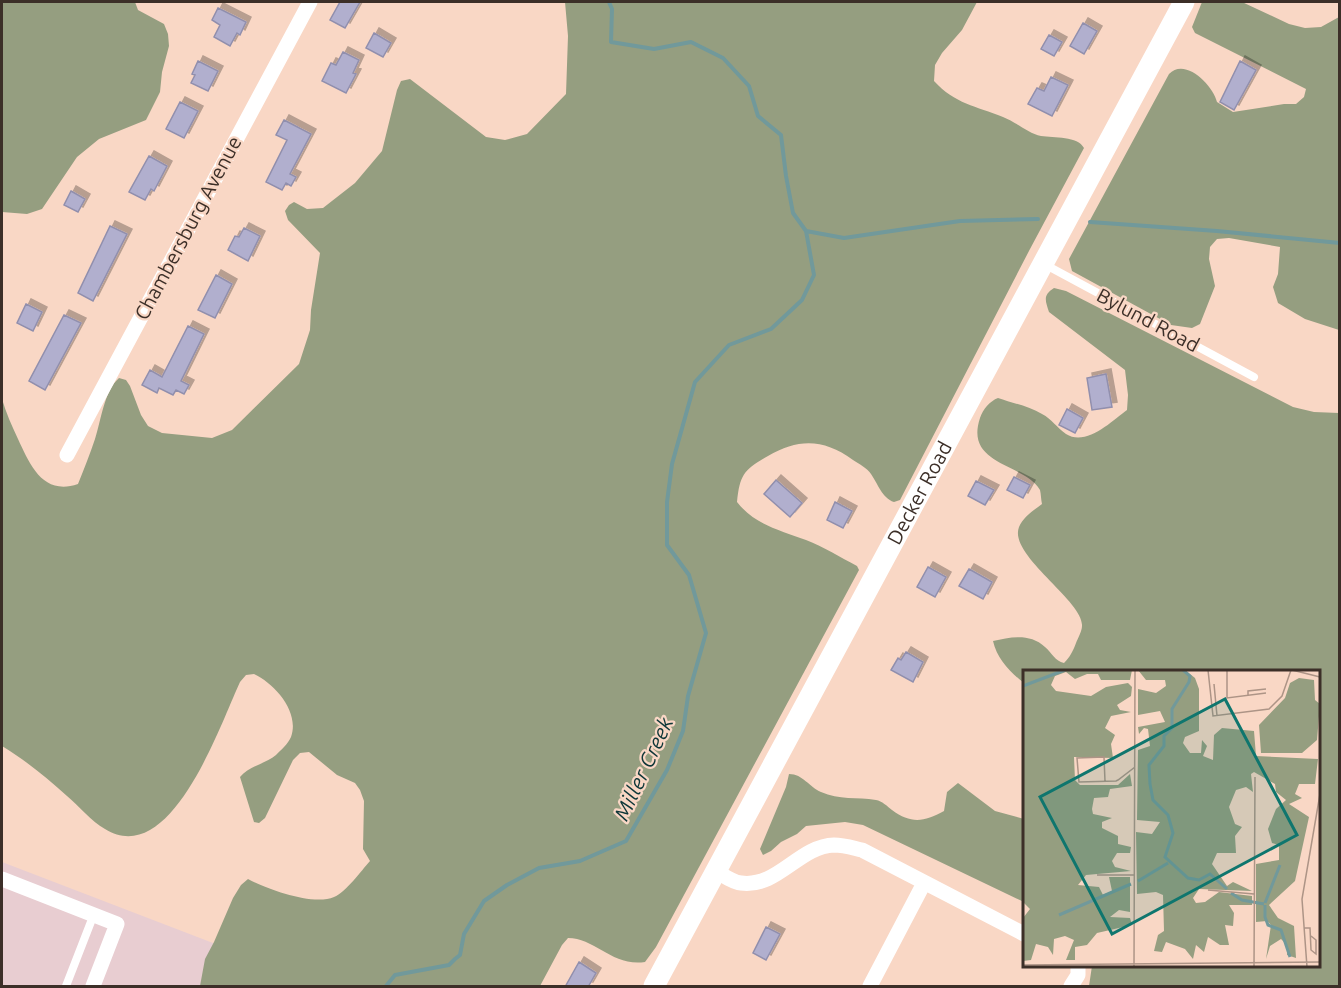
<svg xmlns="http://www.w3.org/2000/svg" width="1341" height="988" font-family="Ubuntu,sans-serif">
	<style>
		.commercial { fill: #e8cdd1 }
		.forest { fill: #959e80 }
		.lines { fill: none; stroke-linecap: round; stroke-linejoin: round }
		.stream { stroke: #71999b; stroke-width: 4 }
		.building { fill: #b1afce; stroke: #918fad; stroke-width: 1.5; filter: url(#shadow) }
		.lane { stroke: #fff; stroke-width: 8 }
		.street { stroke: #fff; stroke-width: 15 }
		.secondary { stroke: #fff; stroke-width: 21 }
		.labels { text-anchor: middle; stroke-width: 4.5; stroke-linejoin: round; paint-order: stroke }
		.street-label { font-size: 20px; fill: #3c2f28; stroke: #f9d7c5 }
		.water-label { font-size: 21px; font-style: italic; fill: #0d3638; stroke: #f9d7c5 }
		.inset-river { fill: none; stroke: #71999b; stroke-width: 3 }
		.inset-road { fill: none; stroke: #ad9486; stroke-width: 1.5 }
		.view { fill: #0f766e; fill-opacity: 0.15; stroke: #0f766e; stroke-width: 3 }
		.inset-edge { fill: none; stroke: #3c2f28; stroke-width: 3 }
	</style>
	<defs>
		<filter id="shadow"><feDropShadow dx="5" dy="-5" stdDeviation="0" flood-color="#0004"/></filter>
	</defs>
	<rect width="100%" height="100%" fill="#f9d7c5"/>
	<!-- commercial -->
	<path class="commercial" d="M2,862L273,966L266,986H2Z"/>
	<!-- forest -->
	<path class="forest" d="M2,2H135L138,10L164,24L168,34L169,46L162,72L160,92L146,120L99,139L77,157L42,209L27,214L2,212Z
		M565,2H977L962,30L942,53L935,65L934,81C955,104 976,106 1003,117C1016,122 1028,133 1041,136C1054,138 1078,136 1084,148L1030,249L900,500L894,502C882,498 878,484 871,474C867,468 859,464 853,460C824,439 799,438 768,456C744,470 740,474 737,502C755,525 780,530 806,540C824,547 840,557 857,566L859,570L656,947L645,962C613,967 595,938 568,938L562,945L540,986H200L205,959L214,942L233,898L241,885L248,879C267,889 313,906 334,897C346,892 361,871 370,861L363,849L364,801L360,790L355,783L337,775L309,752L300,753L293,760L265,818L259,823L254,822L240,777C249,766 265,764 276,755C281,750 288,744 291,737C300,712 275,684 254,674L246,675L240,682C220,725 171,870 105,829C91,821 79,806 67,796C46,777 25,760 2,746V399C6,413 12,426 18,439C30,465 43,496 78,484C84,469 90,454 95,439C101,421 104,391 119,378L126,380L130,386L141,415L148,426L162,433L212,438L232,430L299,364L310,330L311,310L320,253L288,220L285,211L289,205L294,202L307,209L323,208L355,183L382,151L397,90L401,81L410,79L486,137L505,140L527,134L566,94L568,36Z
		M1202,2H1242L1289,24L1305,28L1321,27L1339,17V330L1305,319L1278,303L1273,287L1278,274L1280,247L1229,238L1217,239L1210,247L1209,259L1215,286L1200,324L1192,328L1171,325L1072,271L1069,259L1169,74C1185,57 1213,85 1217,102L1233,112L1284,104H1296L1304,97L1306,89L1195,33L1192,27Z
		M1054,288L1066,291L1293,407L1314,412L1339,413V986H1089L1092,966H1318V672H1024V683C1011,673 997,659 993,641C1011,637 1030,633 1045,647C1052,653 1055,661 1064,663C1070,657 1073,651 1076,643C1078,638 1082,631 1082,626C1084,601 1008,555 1019,527C1023,517 1034,510 1042,504C1041,500 1041,494 1040,490C1025,463 964,466 980,418C983,409 990,401 998,398C1012,403 1029,406 1042,414C1052,419 1057,428 1066,434C1086,447 1112,421 1127,410L1128,395L1125,370L1049,312C1045,300 1043,295 1054,288Z
		M789,774C803,774 809,787 821,792C839,800 857,797 876,800C882,801 887,806 892,810C911,824 924,822 944,811L947,792L958,783L995,811L1024,819V902L863,825L845,822L806,826L797,834L781,842L771,851L763,855L760,849L786,787Z"/>
	<g class="lines">
		<!-- stream -->
		<path class="stream" d="M1090,222L1217,231L1340,243
			M806,231L844,238L960,221L1038,219
			M386,986L395,975L449,965L455,959L460,955L464,934L484,901L507,885L539,868L580,861L626,841L667,770L683,731L688,696L706,633L689,575L667,545V502L672,464L695,382L729,345L771,329L802,300L814,275L806,231L793,213L786,176L781,135L758,116L749,86L723,58L691,42L654,49L611,42L612,9L609,2"/>
	</g>
	<!-- building -->
	<path class="building" d="M340,2H360L345,28L330,20Z
		M218,8L246,22L240,35L237,33L230,46L214,37L220,25L212,20Z
		M1083,23L1097,31L1084,54L1070,46Z
		M374,33L391,43L383,57L366,48Z
		M1049,35L1062,42L1054,56L1041,49Z
		M343,52L359,60L353,73L356,74L346,93L322,81L331,63L336,65Z
		M198,61L218,71L208,91L191,83L195,75L192,74Z
		M1240,61L1256,70L1234,110L1220,102Z
		M1051,77L1068,85L1052,116L1028,104L1037,88L1044,91Z
		M180,102L198,111L184,138L166,129Z
		M284,120L311,134L290,174L296,177L291,186L286,183L282,190L266,182L287,140L276,135Z
		M149,156L167,166L154,191L151,189L145,200L129,192Z
		M71,191L85,199L78,212L64,205Z
		M110,226L127,234L93,301L78,293Z
		M244,228L260,236L248,261L228,250L235,236L239,237Z
		M216,275L232,284L215,318L198,310Z
		M26,304L42,312L33,331L17,323Z
		M64,315L81,323L45,390L29,381Z
		M188,326L204,334L181,381L189,385L184,394L176,390L173,395L159,388L157,393L142,385L150,370L162,377Z
		M1106,374L1112,407L1092,410L1087,378Z
		M1067,409L1083,418L1075,433L1059,425Z
		M1014,477L1030,485L1023,498L1007,490Z
		M776,480L802,503L790,517L764,494Z
		M976,481L994,490L985,505L968,496Z
		M835,502L852,511L843,528L827,520Z
		M928,567L946,577L935,597L917,587Z
		M969,569L992,582L983,599L959,586Z
		M906,652L923,662L913,682L891,670L898,658L901,660Z
		M766,927L780,934L766,960L753,953Z
		M579,962L596,973L588,987H565Z"/>
	<g class="lines">
		<!-- lane -->
		<path class="lane" d="M1044,264L1254,377
			M66,986L94,914"/>
		<!-- street -->
		<path class="street" d="M67,455L310,2
			M716,871C723,875 732,882 741,883C778,888 799,846 834,845C844,845 853,848 862,850L1024,934
			M2,879L117,924L93,986
			M870,986L924,883
			M1071,986L1078,975V966"/>
		<!-- secondary -->
		<path class="secondary" id="s1" d="M654,986L1184,2"/>
	</g>
	<g class="labels">
		<!-- street labels -->
		<g class="street-label">
			<text transform="translate(188 228) rotate(-62)" y="7">Chambersburg Avenue</text>
			<text transform="translate(1148 320) rotate(28)" y="7">Bylund Road</text>
			<text dy="7" stroke="none"><textPath href="#s1" startOffset="560">Decker Road</textPath></text>
		</g>
		<!-- water labels -->
		<g class="water-label">
			<text transform="translate(644 769) rotate(-65)" y="7">Miller Creek</text>
		</g>
	</g>
	<!-- overview -->
	<g transform="translate(1023 670)">
		<rect width="297" height="297" fill="#f9d7c5"/>
		<path d="M0,0H109L107,10H78L75,4H64L52,9L43,2L32,6L28,15L33,21L68,26L83,17L105,13L109,17L108,26L94,35L97,40L108,42L88,46L82,58L92,65L88,74L90,88L51,87L52,110L57,115H95L107,104L109,116L87,119L85,127L71,128L69,139L70,144L89,148L79,152V158L95,166V174L108,177L107,183H94L89,191L92,197L108,201L63,205L55,215L76,217L80,225L89,221L86,207H107V242L96,240L87,247L107,248L109,255L74,263L64,275L52,277V290H43L51,270L42,266L31,269L30,285L25,277L13,274L8,290L0,291V248L7,239L0,232ZM115,0H162L172,8L176,19V61L162,67L160,73L167,83H178L179,70L184,76L180,86L190,90L191,65L199,58L231,61L233,86L295,89L292,114H276L272,124L279,128L266,134L286,147L272,211L246,235L255,248L271,256L273,288L264,285V275L258,269L247,276L243,289L248,255L244,251L233,252V194L256,190V175L249,173L245,159L253,139L263,130L253,122L252,114L231,102L228,104L230,122L223,117L213,120L206,137L212,154L219,157L212,166L213,183H194L189,194L204,216L210,212L229,221L176,219L170,228L173,233L182,232L196,222L229,226V235H206L211,243L210,256L202,255L206,275H197L185,267L181,282L173,275L170,289L162,279L143,272L139,282L131,281L135,265L141,261L140,225L133,222L114,224L113,162L129,164L137,152L114,150L115,80L127,76L125,59L121,58L116,64L115,57L142,52L137,41L115,45V19L133,23L143,16L142,10H123ZM276,8L291,10L292,30L297,34L294,70L279,83H238L236,55L262,28L267,13Z" fill="#959e80"/>
		<path class="inset-river" d="M160,0L167,6L166,12L149,39V58L141,66V76L126,95L127,114L130,130L145,145L150,163L142,187L165,208L176,210L187,204L204,219M0,16L42,0M115,211L145,193M208,223L219,230L241,234M242,233L257,195M242,235V247L245,255L258,260L267,287M36,245L108,214"/>
		<path class="inset-road" d="M185,0L190,46L246,39L259,26L268,0M204,0V28L243,23M269,0L297,7M191,14L194,46M225,26V21L243,19M82,111L81,87L54,88L56,112L93,111L95,110L112,97M74,205H111M185,220L231,224M281,258H287L288,280L293,284V270L288,266M0,295L297,292M111,297L112,0M231,297L232,107M284,297L279,229L297,124"/>
		<path class="view" d="M202,29L274,165L89,264L17,127Z"/>
		<rect width="297" height="297" class="inset-edge"/>
	</g>
	<!-- border -->
	<rect width="1341" height="988" fill="none" stroke="#3c2f28" stroke-width="6"/>
</svg>
